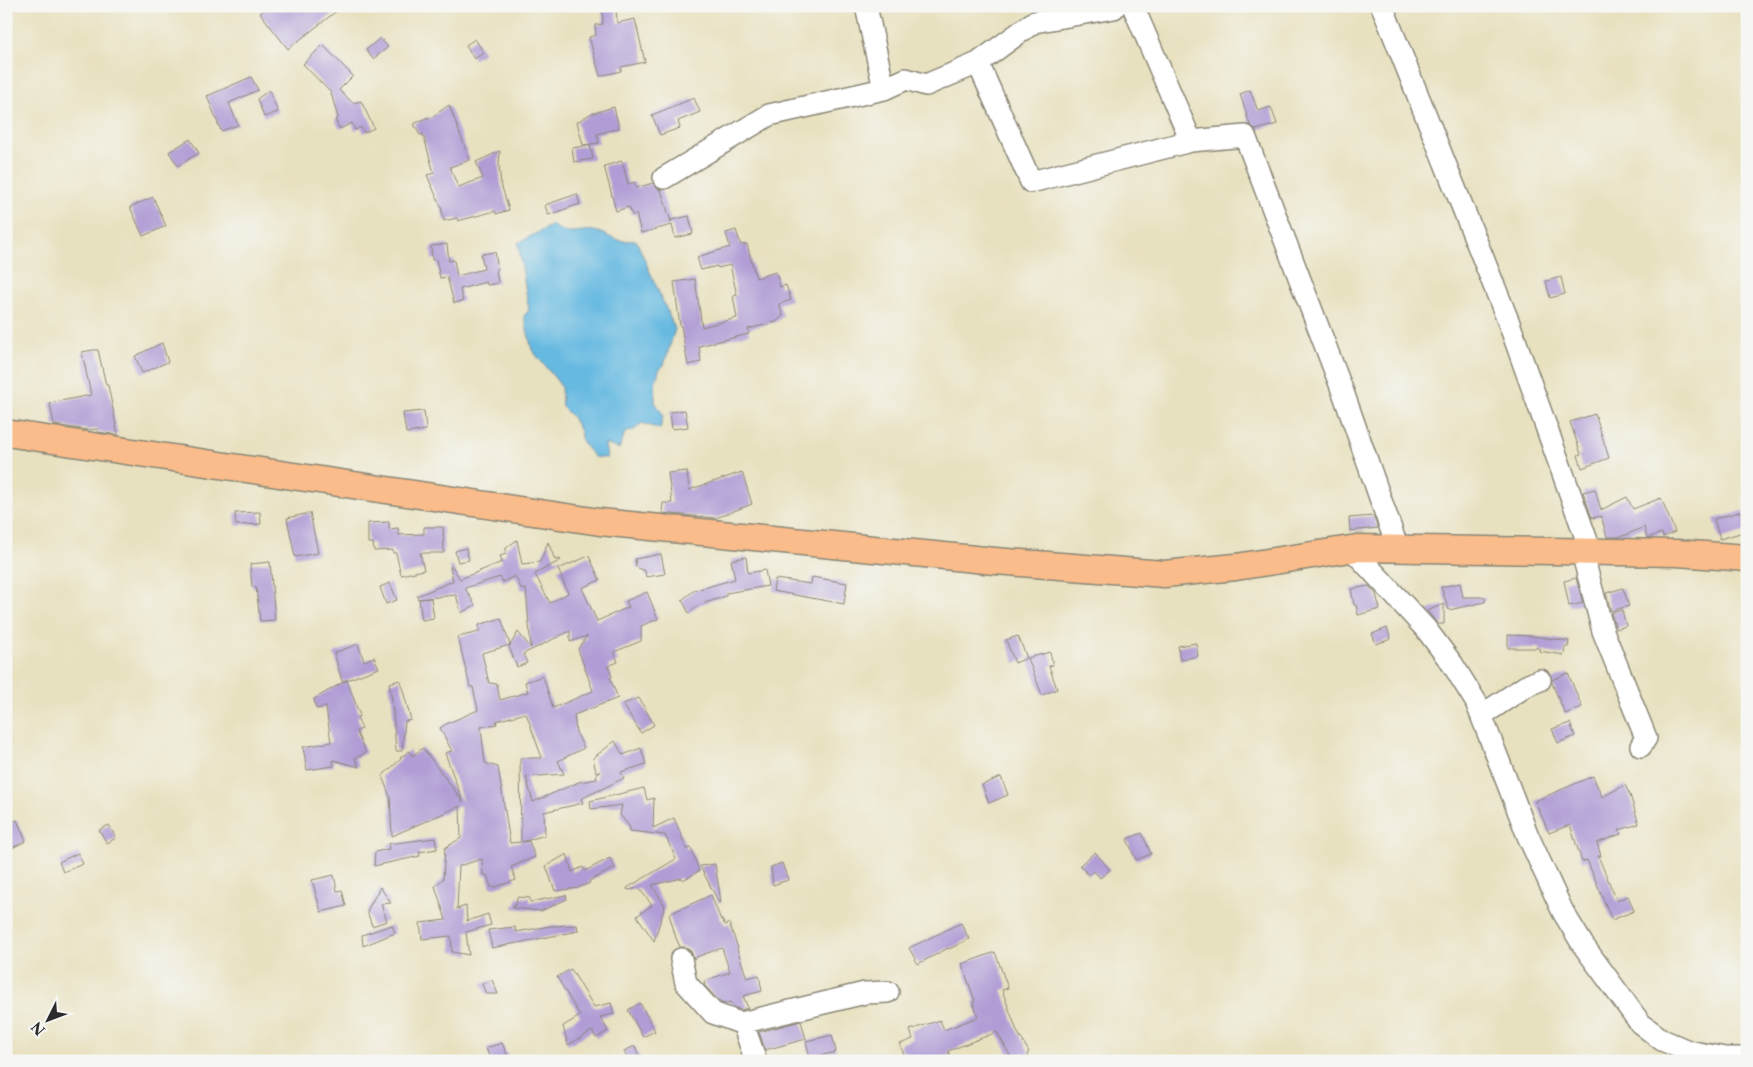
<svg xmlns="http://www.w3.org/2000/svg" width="1753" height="1067" viewBox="0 0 1753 1067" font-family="'Libre Caslon Text',serif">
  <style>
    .water { fill: #66b9e1; stroke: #487286 }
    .building { fill: #b09dd5; fill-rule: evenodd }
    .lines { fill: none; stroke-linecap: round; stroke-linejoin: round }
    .minor-casing { stroke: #8a8676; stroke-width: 24 }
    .major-casing { stroke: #8a8676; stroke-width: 29 }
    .minor { stroke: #fff; stroke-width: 21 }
    .major { stroke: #f9bc8a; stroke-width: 26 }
  </style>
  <rect width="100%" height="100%" fill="#f6f6f2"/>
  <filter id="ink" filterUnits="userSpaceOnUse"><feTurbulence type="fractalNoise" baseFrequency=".02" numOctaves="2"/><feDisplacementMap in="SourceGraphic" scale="10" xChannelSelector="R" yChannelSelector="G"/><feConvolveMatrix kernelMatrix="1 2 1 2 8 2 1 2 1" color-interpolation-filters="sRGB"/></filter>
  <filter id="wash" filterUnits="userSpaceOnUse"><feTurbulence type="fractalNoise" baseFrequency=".0096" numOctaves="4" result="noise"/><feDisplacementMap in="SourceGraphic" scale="20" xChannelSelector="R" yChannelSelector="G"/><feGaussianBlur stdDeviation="1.12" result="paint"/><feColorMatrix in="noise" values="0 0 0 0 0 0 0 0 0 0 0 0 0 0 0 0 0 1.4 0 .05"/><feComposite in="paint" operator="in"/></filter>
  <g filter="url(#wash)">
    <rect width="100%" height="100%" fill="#e8e1c0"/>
    <path class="water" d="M552 225C569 239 581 227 598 232 615 238 616 243 636 240L675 329 664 365 659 370 655 384V402L663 415 660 429 642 423 634 430 625 433 619 449 605 444 607 458 594 457 582 442 580 431 572 417 562 407 561 387 558 382 532 350 524 316 529 310 518 243Z"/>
    <g id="blocks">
      <path class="building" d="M269 6H343L288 49 260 13Z
        M602 6H616L617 23 635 19 645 62 621 67V71L600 76 589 37 596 35 595 25 603 24Z
        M380 38 388 47 373 59 366 50Z
        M475 39 484 53 474 59 466 45Z
        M323 45 353 76 339 90 353 103 361 101 374 128 364 133 361 127 355 130 352 123 340 129 335 120 338 118 331 93 303 64Z
        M251 77 258 90 229 103 238 125 221 131 207 96Z
        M269 90 278 112 264 117 257 99Z
        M1250 90 1258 111 1271 107 1277 124 1256 130 1250 125 1240 94Z
        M694 98 700 112 678 121 680 128 660 135 652 115Z
        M449 105 470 160 450 167 458 187 483 178 476 162 500 151 499 166 501 184 509 210 496 214 495 211 458 221 457 218 444 221 441 207 427 175 434 173 423 134 420 135 414 124 428 117 429 119Z
        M614 107 619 128 597 134 599 143 583 145 577 122 590 114Z
        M190 139 199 153 178 166 169 152Z
        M590 145 593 159 574 162 572 148Z
        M622 161 628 184 634 182 636 188 653 183 658 189 661 190 671 222V220L689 216 693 234 675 238 672 225 641 233 636 214 632 215 629 207 616 211 604 166Z
        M577 194 580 204 548 215 545 205Z
        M153 197 166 226 143 236 130 207Z
        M736 230 741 245 747 244 756 278 776 272 780 287 786 285 791 300 779 304 783 316 776 322 748 329 749 334 699 346 701 362 688 365 681 326H680L674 282 695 279 702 327 737 318 733 296 737 295 730 265 718 268 717 266 701 270 697 257 730 247 726 233Z
        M447 244 449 261 454 260 457 276 484 269 481 254 495 252 498 269H496L498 283 487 285 486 282 460 289 463 301 454 303 447 277 440 278 436 259 432 260 431 246Z
        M1561 277 1565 294 1550 298 1546 281Z
        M162 343 168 362 142 373 135 356Z
        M93 350H98L106 385H108L118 435 98 432 97 429 89 430 54 425 50 403 91 395 82 352Z
        M685 410 688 427 672 429 670 412Z
        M424 411 426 430 406 433 403 413Z
        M1595 414 1609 458 1582 468 1578 455 1581 454 1570 422Z
        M687 471 689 490 742 472 752 504 716 518 662 513 663 503H672L668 473Z
        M1595 489 1601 510 1627 497 1633 509 1661 498 1675 532 1663 537 1662 533 1647 538 1644 527 1626 535 1618 537H1607L1601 516 1592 518 1583 492Z
        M1743 511 1747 524V531L1720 539 1714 519Z
        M260 512 261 524 236 525 235 513Z
        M310 513 318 553 295 557 287 518Z
        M1373 516 1378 528 1350 531 1349 518Z
        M389 522V529L398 528 399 535 424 534V527H443L444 553H420L424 570 401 575 396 553H393V550L374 551 373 543H368V523Z
        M517 540 522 564 540 562 548 542 555 560 560 559 561 560 535 574 550 603 568 593 558 569 589 556 600 580 582 588 597 621 629 607 626 601 647 592 658 619 641 626V641L614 652 618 662 608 666 612 677 610 678 618 698 574 715 576 732 584 748 558 761 564 774 526 777 533 802 579 782 597 779 596 774 601 772H596L593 758 615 741 623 755 641 748 646 764 621 772 624 778 581 799 583 803 544 812 545 835 522 842 529 841 535 857 511 867 516 880 496 887H491L487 875H483L482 859 459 866 457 909 466 906 467 921 488 914 491 925 466 932 469 955 452 952 451 936 422 939 420 923 446 920 435 886 443 879 445 848 461 838 460 806 392 836 390 797 382 776 401 759 400 758 409 751 412 756 423 748 463 802 445 753 452 751 440 728 446 724 478 710 473 687H470L458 637 479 632V625L501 618 510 645 482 653 489 683 497 684 500 700 528 692 525 682 543 676 553 708 593 691 578 649 587 636 570 642V631L523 654 527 663 517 667 509 647 518 632 531 648 526 589 522 590 515 576 503 582 500 577 465 588 475 605 461 613 456 595 418 599 417 596 453 581 450 567 452 566 460 579 502 562 500 556 506 554V548ZM526 713 542 758H520L521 842 510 843 498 767 485 763 481 727 497 724 496 721Z
        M466 548 469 560 458 562 455 551Z
        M661 554 665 574 646 577 645 571 636 567 635 559Z
        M746 557 748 573 765 570 768 586 726 593V596L699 605 689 613 682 600 693 591 735 579 731 560Z
        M270 562 275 620 260 621 256 587H252L250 564Z
        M812 577 847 583 844 604 773 591 775 579 811 584Z
        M1576 578 1583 603 1569 606 1564 581Z
        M390 583 397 600 386 604 380 587Z
        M1460 583 1463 597H1485V602L1449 610 1441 587Z
        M1369 586 1376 594 1380 609 1358 615 1356 605H1354L1351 589Z
        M1623 588 1629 606 1611 611 1606 593Z
        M431 598 434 618 422 620 419 599Z
        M1444 604V624H1438L1427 611Z
        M1622 610 1626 626 1616 629 1611 613Z
        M1387 628 1391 639 1376 644 1372 634Z
        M1508 635 1533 636 1569 641 1568 647H1565L1564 655 1539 651 1540 648H1508Z
        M1018 636 1027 658 1015 663 1006 640Z
        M1196 643 1198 656 1180 660 1178 646Z
        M358 644 364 661 374 657 379 668 347 680 360 716 357 717 362 729 356 731 366 753 355 758 359 767 333 760 334 766 307 770 303 747 331 742 326 707 316 709 314 699 347 680 342 681 334 653Z
        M1050 652 1053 665 1049 666 1057 689 1042 695 1028 658Z
        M1568 673 1582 707 1565 714 1552 683V680Z
        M400 680 411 720 405 721 402 751H396L392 700 389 683Z
        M639 698 654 725 641 733 623 704Z
        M1570 723 1575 736 1558 743 1552 729Z
        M1593 776 1602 797 1625 785 1630 795 1639 824 1619 830 1621 834 1597 843 1601 856H1598L1617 901 1628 896 1634 911 1612 920 1587 860 1582 862 1570 825 1549 833 1535 801Z
        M1001 777 1008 795 989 803 982 785Z
        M644 788 647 800 654 798 653 828 674 818 687 849 691 848 699 871 683 880 682 878 652 885 665 906 654 941 637 916 652 905 639 888 628 890 627 888 676 859 665 835 630 831 629 826 620 815 622 805 591 809 590 801Z
        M17 820 26 841 10 849 6 842V825Z
        M109 825 116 838 107 843 99 830Z
        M1142 833 1151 854 1136 860 1127 839Z
        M435 838 437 849 419 852 420 856 374 866 375 852 389 849 388 844Z
        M1095 852 1110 870 1100 878 1094 871 1088 875 1080 865Z
        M78 853 83 864 63 872 59 862Z
        M567 854 572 872 583 867 585 871 610 858 615 868 589 881 590 883 578 888 555 891 546 866Z
        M782 863 788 880 773 885 771 867Z
        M715 864 721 902 719 903 700 866Z
        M334 875 337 891 342 890 346 906 321 912 312 880Z
        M380 887 391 903 381 904 387 921 372 926 367 911Z
        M566 895 567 899 541 911 513 908V905H516L517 897 530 898V902Z
        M711 895 721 920H722L725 925 729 923 738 948 737 949 747 978 759 975 762 991 743 996 748 1008 741 1010 734 1007 730 1002 724 1004 720 1002 705 986 704 981 730 972 722 948 696 957V958L694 959 691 951 685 947H680L676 938 669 914Z
        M961 923 969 939 949 949 948 948 918 964 909 948Z
        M392 925 395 933 363 946 362 935Z
        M577 925 578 931 492 948 488 930 515 927 516 932 550 926Z
        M995 952 1008 988 1002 990 1017 1031 1029 1052 1027 1054 1030 1061H1013L997 1032 948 1051 950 1055 934 1061H906L900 1044 913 1039 910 1030 940 1020 944 1030 978 1017 973 1002 975 1001 962 964Z
        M571 969 594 1007 611 1003 614 1014 600 1017 608 1031 596 1038 592 1031 568 1045 563 1026 580 1016 557 977Z
        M492 980 498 994H486L482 984Z
        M640 1003 655 1031 643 1037 628 1010Z
        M801 1021 806 1039 765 1050 759 1032Z
        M832 1035 836 1052 810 1058 806 1041Z
        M502 1043 510 1061H491L486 1048Z
        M635 1046 641 1061H628L624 1051Z"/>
    </g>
  </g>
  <g filter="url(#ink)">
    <use href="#blocks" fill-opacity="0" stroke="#8a8676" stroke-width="1"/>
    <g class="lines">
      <defs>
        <path id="minor" d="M1133 6 1191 141 1245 136 1343 392 1398 549
          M1382 6 1509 323 1591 552
          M978 63 1031 182 1191 141
          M884 89 906 79 926 85 978 63 1034 22 1114 8
          M664 178 769 115 884 89 866 6
          M1352 549 1426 629 1453 665 1476 702 1528 836 1563 912 1583 945 1640 1023 1662 1040 1688 1051 1725 1058H1747
          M1582 552 1603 631 1646 738 1641 746
          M1482 715 1526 686 1540 680
          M681 959 686 983 713 1013 743 1024 756 1061
          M741 1023 865 993 888 992"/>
        <path id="major" d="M6 433 600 522 995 561 1164 574 1236 567 1357 548 1677 553 1747 558"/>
      </defs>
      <use href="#minor" class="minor-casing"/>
      <use href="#major" class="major-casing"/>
      <use href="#minor" class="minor"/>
      <use href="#major" class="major"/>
    </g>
  </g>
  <rect width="1753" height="1067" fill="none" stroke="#f6f6f2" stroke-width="25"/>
  <g transform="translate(48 1020) rotate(228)" stroke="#f6f6f2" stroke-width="4" paint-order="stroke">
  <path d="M0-4L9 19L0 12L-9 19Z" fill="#2b2b2b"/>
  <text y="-8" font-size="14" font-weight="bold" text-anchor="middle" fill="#2b2b2b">N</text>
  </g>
</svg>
